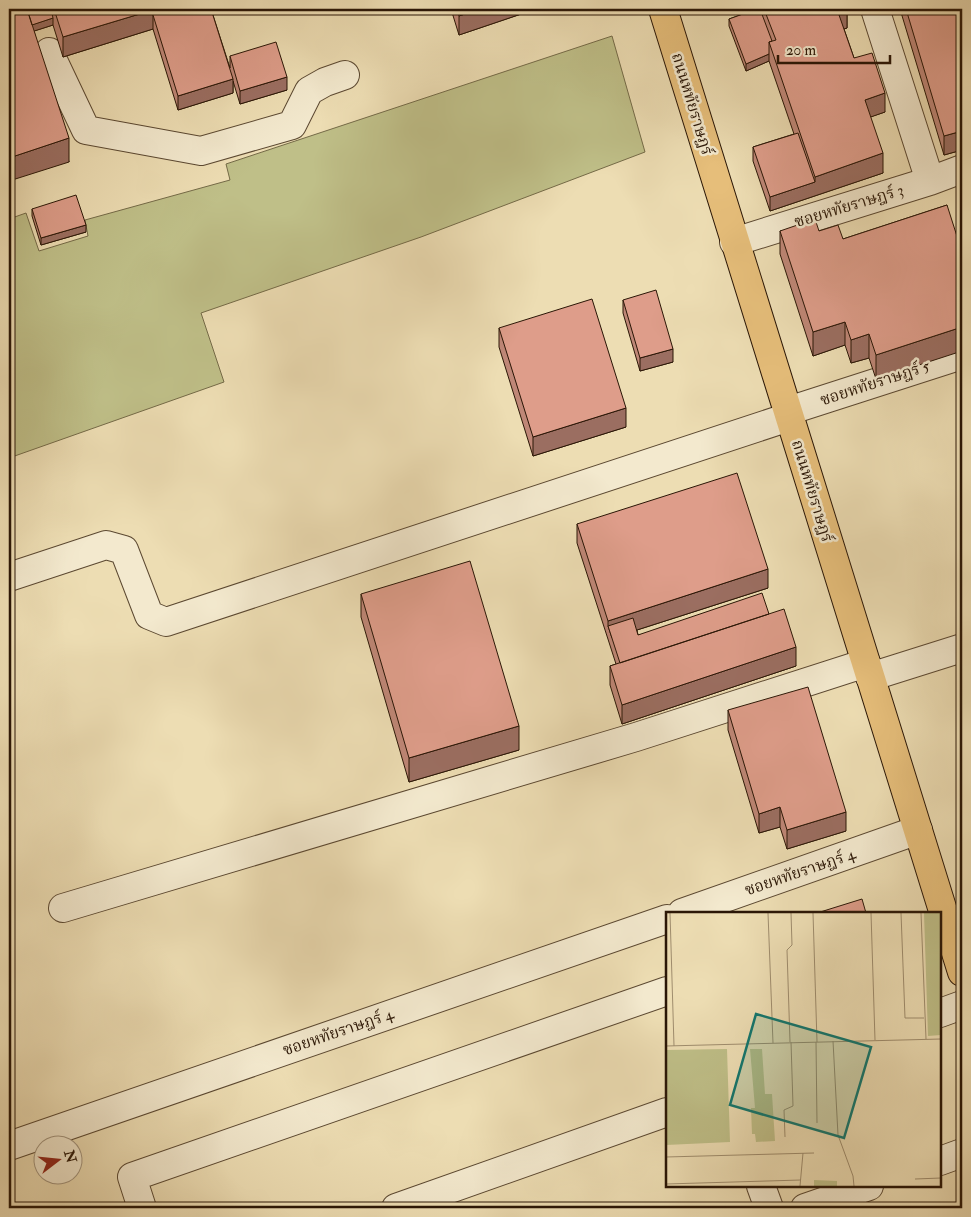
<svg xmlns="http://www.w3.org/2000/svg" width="971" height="1217" viewBox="0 0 971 1217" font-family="'IM FELL Double Pica','Noto Serif Thai',serif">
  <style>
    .green { fill: #bfbf88; stroke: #746a47 }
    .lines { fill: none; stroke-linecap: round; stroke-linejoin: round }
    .minor-casing { stroke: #5b4831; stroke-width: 30 }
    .major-casing { stroke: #2a1606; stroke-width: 30 }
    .minor { stroke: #f3e9ce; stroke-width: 28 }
    .major { stroke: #e6be7a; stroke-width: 28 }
    .wall { fill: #bf8777; stroke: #2a1606 }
    .shaded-wall { fill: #9b6e61; stroke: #2a1606 }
    .building { fill: #de9d8a; stroke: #2a1606 }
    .labels { text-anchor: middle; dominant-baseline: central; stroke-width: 5; stroke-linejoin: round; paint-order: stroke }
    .street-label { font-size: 16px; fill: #2a1606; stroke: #f3e9ce }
    .inset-road { fill: none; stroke: #9f8d6e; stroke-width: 1 }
    .view { fill: #0f766e; fill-opacity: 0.15; stroke: #0f766e; stroke-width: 2.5 }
    .inset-edge { fill: none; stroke: #2a1606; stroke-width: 2.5 }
  </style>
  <rect width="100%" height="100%" fill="#edddb3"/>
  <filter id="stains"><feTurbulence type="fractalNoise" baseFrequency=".004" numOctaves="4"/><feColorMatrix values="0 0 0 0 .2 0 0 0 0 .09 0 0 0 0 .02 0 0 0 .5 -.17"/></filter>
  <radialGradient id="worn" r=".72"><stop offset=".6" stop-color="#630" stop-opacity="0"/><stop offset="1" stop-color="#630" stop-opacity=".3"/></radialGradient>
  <path class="green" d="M612 36 645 152 421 237 201 313 224 382 9 458V219L26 213 39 251 88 236 85 220 230 180 226 164Z"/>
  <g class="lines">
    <defs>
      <path id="minor" d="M875 9 930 181
        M49 52 86 130 201 151 292 125 309 91 325 82 345 75
        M734 242 930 181 962 169
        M788 411 962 355
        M9 577 106 545 124 550 149 615 166 622 789 417
        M870 677 962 648
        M63 908 636 737 866 663
        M682 913 918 830
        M940 1013 962 1005
        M9 1146 667 919
        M940 1161 962 1153
        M761 1186 769 1208
        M142 1208 132 1177 667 991
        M396 1208 667 1112
        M805 1208 869 1186"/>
      <path id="major" d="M663 9 962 972"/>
    </defs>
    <use href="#minor" class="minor-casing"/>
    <use href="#major" class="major-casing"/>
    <use href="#minor" class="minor"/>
    <use href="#major" class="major"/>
  </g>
  <path class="wall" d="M9 9H211L230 68V56L287 90 240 104 233 81V93L178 110 153 29 63 57 53 25 34 31 69 162Z
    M451 9H536L459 35Z
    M757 9H847V28L844 29 854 58 885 112 870 117 883 173 770 211 753 161V147L794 134 769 61 746 71 729 26V19Z
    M900 9H962V150L944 155Z
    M962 178V210L960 203V179Z
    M947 205 876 379 869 358 851 363 845 345 813 356 780 254V231H819L843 239Z
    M32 209 86 232 41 245 32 216Z
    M623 300 673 362 640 371 623 313Z
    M499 328 626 427 533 456 499 347Z
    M577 524 768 588 637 630 638 635 769 614 796 666 622 724 610 685V666L616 664 577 543Z
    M361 594 519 750 409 782 361 617Z
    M728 710 846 831 787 849 780 827 759 833 728 730Z"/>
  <path class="shaded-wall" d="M480 9H536L459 35V16Z
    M847 9V28L838 31V12Z
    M153 10V29L63 57V37Z
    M53 18V25L28 33V26Z
    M769 54V61L746 71V64Z
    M287 77V90L240 104V91Z
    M233 79V93L178 110V96Z
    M885 93V112L865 119V100Z
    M962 131V150L944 155V136Z
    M69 138V162L9 181V158Z
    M883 153V173L770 211V197L815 182V177Z
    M86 225V232L41 245V238Z
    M845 322V345L813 356V332Z
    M962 327V351L876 379V355Z
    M869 334V358L851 363V340Z
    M673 349V362L640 371V358Z
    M626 408V427L533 456V437Z
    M768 569V588L612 638 608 626V621Z
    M796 647V666L622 724V705Z
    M519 726V750L409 782V758Z
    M780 807V827L759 833V814Z
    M846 812V831L787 849V830Z"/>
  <path class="building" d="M9 9H27L69 138 9 158Z
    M27 9H51L53 18 32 25Z
    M54 9H153V10L63 37Z
    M153 9H211L233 79 178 96 153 15Z
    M457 9H480L459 16Z
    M757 9H760L772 41 769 42V54L746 64 729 19Z
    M764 9H847L838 12 854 58 872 53 885 93 865 100 883 153 815 177 769 42 776 40Z
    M906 9H962V131L944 136Z
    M276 42 287 77 240 91 230 56Z
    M798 133 815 182 770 197 753 147Z
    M962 178V186L960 179Z
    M76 195 86 225 41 238 32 209Z
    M947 205 962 252V327L876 355 869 334 851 340 845 322 813 332 780 231 815 219 819 231 838 225 843 239Z
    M656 290 673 349 640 358 623 300Z
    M592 299 626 408 533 437 499 328Z
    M737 473 768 569 608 621 577 524Z
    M470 561 519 726 409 758 361 594Z
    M762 593 769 614 620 663 608 626 633 618 638 635Z
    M784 609 796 647 622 705 610 666Z
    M808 687 846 812 787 830 780 807 759 814 728 710Z
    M862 899 866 913H817Z"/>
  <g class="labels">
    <g class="street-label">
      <text transform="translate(692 104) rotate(73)">ถนนหทัยราษฎร์</text>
      <text transform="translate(849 206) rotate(-17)">ซอยหทัยราษฎร์ 3</text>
      <text transform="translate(875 383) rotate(-18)">ซอยหทัยราษฎร์ 5</text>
      <text transform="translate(812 491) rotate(73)">ถนนหทัยราษฎร์</text>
      <text transform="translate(800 872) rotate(-19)">ซอยหทัยราษฎร์ 4</text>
      <text transform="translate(338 1032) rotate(-19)">ซอยหทัยราษฎร์ 4</text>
    </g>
  </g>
  <g transform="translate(666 912)">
    <rect width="275" height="275" fill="#edddb3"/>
    <path d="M258 1H275V123L262 124ZM61 137 64 230 0 233V138ZM84 137H96L99 182H106L109 229 90 230 89 222H86L85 196H89ZM148 268 171 269V274H148Z" fill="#bfbf88"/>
    <path class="inset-road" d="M4 1 8 134M102 1 107 131M147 1 151 130M205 1 209 128M235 1 239 106H258M255 1 260 127M167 129 172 223 187 264 188 274M124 130 121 38 126 33 125 1M150 130 151 211M0 134 275 127M119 225 118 198 127 194 125 130M0 245 148 241M249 267 275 266M0 272 135 268M134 274 137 241"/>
    <path class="view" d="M90 102 205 135 178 226 64 193Z"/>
    <rect width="275" height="275" class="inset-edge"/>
  </g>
  <rect width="971" height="1217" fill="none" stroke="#edddb3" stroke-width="30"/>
  <rect x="10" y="10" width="951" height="1197" fill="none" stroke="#2a1606" stroke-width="2.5"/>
  <rect x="15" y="15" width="941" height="1187" fill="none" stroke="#2a1606"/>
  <g transform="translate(58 1160) rotate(74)"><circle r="24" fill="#f3e9ce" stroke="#a3957e"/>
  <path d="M0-4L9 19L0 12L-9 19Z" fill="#8f2418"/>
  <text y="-8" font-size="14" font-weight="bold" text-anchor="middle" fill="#2a1606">N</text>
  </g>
  <path d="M778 55v8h112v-8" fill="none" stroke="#2a1606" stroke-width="2.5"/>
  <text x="786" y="55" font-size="15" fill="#2a1606" stroke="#f3e9ce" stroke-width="4" paint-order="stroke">20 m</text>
  <rect width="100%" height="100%" filter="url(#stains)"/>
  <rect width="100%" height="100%" fill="url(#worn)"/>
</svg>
